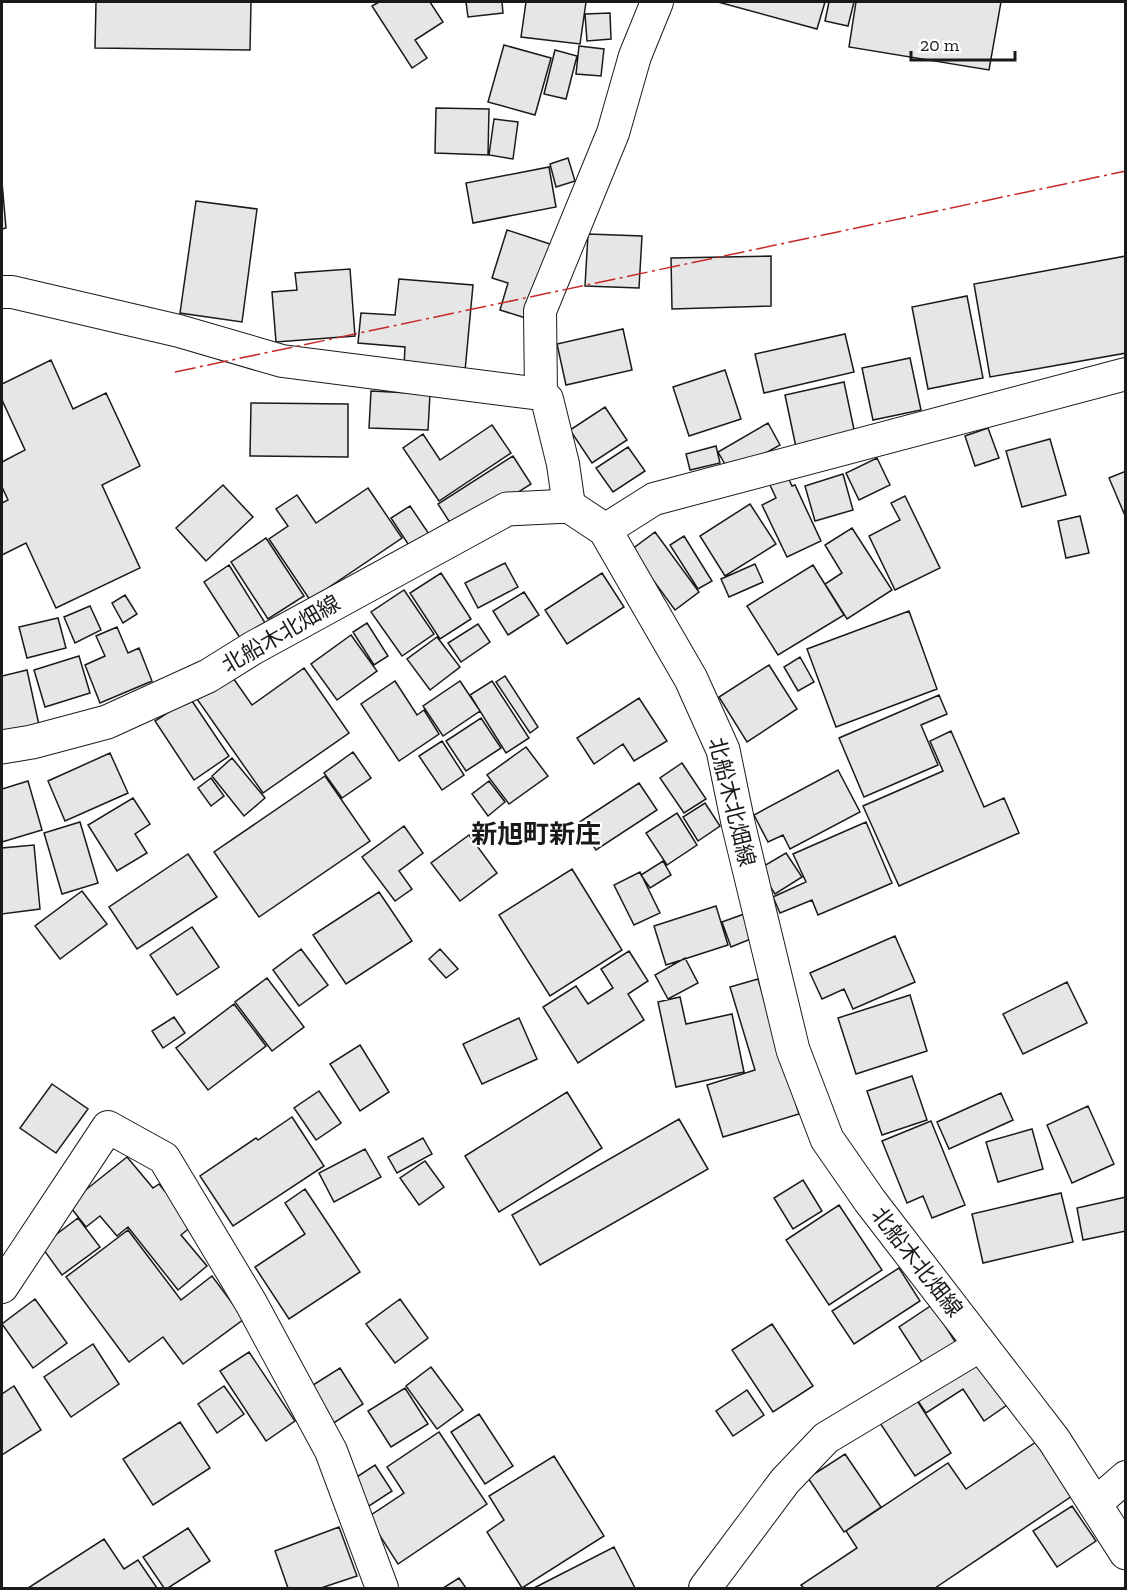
<svg xmlns="http://www.w3.org/2000/svg" width="1127" height="1590" viewBox="0 0 1127 1590" font-family="'Zilla Slab','Noto Sans JP',serif">
  <style>
    .building { fill: #e6e6e6; stroke: #1a1a1a; stroke-width: 1.5 }
    .lines { fill: none; stroke-linecap: round; stroke-linejoin: round }
    .street-casing { stroke: #1a1a1a; stroke-width: 34 }
    .secondary-casing { stroke: #1a1a1a; stroke-width: 35 }
    .street { stroke: #fff; stroke-width: 32 }
    .secondary { stroke: #fff; stroke-width: 33 }
    .power { stroke: #c62828; stroke-width: 1.5; stroke-dasharray: 21 4.5 3 4.5; stroke-linecap: butt }
    .labels { text-anchor: middle; dominant-baseline: central; stroke-width: 4.5; stroke-linejoin: round; paint-order: stroke }
    .street-label { font-size: 22px; fill: #1a1a1a; stroke: #fff }
    .quarter-label { font-size: 26px; font-weight: bold; fill: #1a1a1a; stroke: #fff }
  </style>
  <rect width="100%" height="100%" fill="#fff"/>
  <path class="building" d="M96 2H251L250 50 95 48Z
    M379 2H430L443 22 415 40 427 58 412 68 372 6Z
    M466 2H502L503 13 468 17Z
    M526 2H586L580 44 521 37Z
    M718 2H825L817 29Z
    M829 2H854L848 26 825 21Z
    M856 2H1001L989 70 849 47Z
    M610 13 611 39 587 41 585 14Z
    M504 45 551 58 535 115 488 102Z
    M579 46 604 49 601 76 576 74Z
    M555 50 577 56 566 99 544 94Z
    M436 108 489 109 488 155 435 153Z
    M494 119 518 122 513 159 489 155Z
    M568 158 575 181 556 187 550 164Z
    M549 167 556 207 473 223 466 183Z
    M2 182 6 228 2 229Z
    M196 201 257 209 242 322 180 313Z
    M507 230 553 245 529 319 500 310 508 283 492 278Z
    M588 234 642 236 639 288 585 286Z
    M771 256V306L672 309 671 258Z
    M1126 256V353L990 377 974 284Z
    M350 269 355 336 276 342 272 292 297 290 295 273Z
    M399 279 473 285 465 371 404 366 405 347 358 343 361 313 395 315Z
    M967 296 983 378 928 389 912 307Z
    M623 329 632 370 566 385 557 344Z
    M845 334 854 372 764 393 755 354Z
    M910 358 921 410 873 420 862 368Z
    M51 360 73 409 106 393 140 466 102 485 140 568 56 608 26 543 2 555V503L8 500 2 487V462L25 450 2 400V384Z
    M725 370 741 419 689 436 673 387Z
    M844 382 856 439 797 452 785 395Z
    M371 391 430 394 428 430 369 428Z
    M251 403 348 404V457L250 456Z
    M605 407 627 440 592 463 570 430Z
    M768 423 780 445 730 473 718 452Z
    M492 425 511 453 439 501 403 448 423 434 440 460Z
    M988 428 999 458 975 466 965 436Z
    M1050 439 1066 495 1022 507 1006 451Z
    M716 446 720 463 690 470 686 454Z
    M628 447 645 471 613 492 596 468Z
    M513 456 531 484 456 532 438 504Z
    M877 458 890 485 859 500 846 473Z
    M1126 471V518L1109 478Z
    M843 474 853 510 815 521 805 486Z
    M787 475 792 486 795 485 821 541 787 557 762 505 776 498 769 483Z
    M223 485 253 517 206 561 176 528Z
    M368 488 402 538 310 600 269 539 288 526 276 509 297 495 316 523Z
    M905 496 940 568 895 590 869 536 900 520 891 503Z
    M750 504 776 544 725 576 700 536Z
    M410 506 429 534 410 547 391 518Z
    M1080 516 1089 553 1066 558 1058 521Z
    M852 528 892 590 847 619 825 584 842 573 825 545Z
    M655 532 699 592 675 610 631 550Z
    M684 536 712 581 698 589 670 545Z
    M266 538 304 596 268 619 231 562Z
    M505 563 518 587 478 608 465 583Z
    M755 564 763 582 729 597 721 579Z
    M229 565 267 626 242 641 204 582Z
    M813 565 844 615 778 655 747 606Z
    M441 573 471 619 440 639 410 593Z
    M602 573 624 607 567 644 545 610Z
    M404 590 434 634 402 656 371 612Z
    M524 592 539 615 508 635 493 611Z
    M125 595 137 614 123 623 112 603Z
    M90 606 101 630 75 643 64 617Z
    M909 611 937 689 836 727 807 649Z
    M58 618 66 648 27 658 19 627Z
    M367 623 388 656 374 665 353 632Z
    M478 624 490 642 461 662 448 643Z
    M117 627 128 653 139 648 152 681 100 703 85 665 105 656 96 636Z
    M351 635 377 671 337 700 311 664Z
    M437 637 460 667 430 690 407 659Z
    M79 656 90 693 45 707 34 670Z
    M800 657 814 682 798 691 784 667Z
    M769 665 797 709 747 742 719 697Z
    M304 668 349 733 263 793 197 699 231 675 252 705Z
    M27 670 39 725 2 733V676Z
    M505 676 538 727 530 733 496 682Z
    M395 681 417 715 424 710 439 734 399 761 361 704Z
    M460 681 480 711 443 736 423 706Z
    M492 681 529 738 506 753 470 695Z
    M939 695 947 714 921 725 938 765 864 797 839 738Z
    M190 698 229 756 194 780 155 721Z
    M639 698 667 741 634 761 623 744 594 764 577 738Z
    M481 718 501 748 466 771 446 741Z
    M951 731 984 807 1004 798 1019 833 899 886 863 806 943 771 930 741Z
    M442 741 464 775 442 790 419 756Z
    M526 747 548 776 509 804 487 775Z
    M353 752 371 778 342 798 324 773Z
    M110 753 128 793 65 821 48 781Z
    M232 758 265 798 244 816 212 776Z
    M682 763 706 799 684 813 660 778Z
    M838 770 860 812 790 849 783 835 768 842 754 815Z
    M325 776 370 841 259 917 214 852Z
    M211 778 224 796 211 806 198 788Z
    M28 781 42 830 2 842V789Z
    M489 781 505 802 488 816 472 794Z
    M639 783 657 810 596 850 578 823Z
    M133 798 150 824 135 834 147 853 117 871 88 825Z
    M705 803 720 826 698 841 683 817Z
    M677 813 697 845 667 865 646 833Z
    M80 822 98 883 62 894 44 833Z
    M866 822 892 883 818 915 812 900 780 913 773 897 806 882 793 854Z
    M404 826 423 853 399 871 412 889 395 901 362 857Z
    M469 835 497 873 460 901 431 863Z
    M34 845 40 909 2 914V848Z
    M786 853 802 877 775 894 759 869Z
    M188 854 217 897 137 949 109 907Z
    M663 861 671 875 650 888 641 875Z
    M572 869 622 950 550 996 499 915Z
    M640 872 660 913 634 925 614 885Z
    M82 891 107 924 60 959 35 926Z
    M379 892 412 941 346 984 313 935Z
    M716 906 728 945 666 965 654 926Z
    M744 914 753 938 731 947 722 922Z
    M192 927 219 967 177 995 150 955Z
    M895 936 915 982 853 1009 844 989 822 999 810 973Z
    M301 949 328 985 299 1006 273 970Z
    M440 949 458 969 446 978 429 959Z
    M629 951 648 981 628 994 644 1020 578 1063 543 1007 576 986 588 1004 613 988 601 969Z
    M685 958 698 983 668 999 655 975Z
    M267 978 304 1027 272 1051 235 1002Z
    M758 979 799 1114 723 1137 707 1085 755 1070 730 987Z
    M1067 982 1087 1023 1023 1054 1003 1014Z
    M910 995 927 1051 856 1074 838 1018Z
    M680 997 686 1024 732 1014 744 1072 676 1087 658 1002Z
    M234 1004 266 1046 208 1090 176 1048Z
    M174 1017 185 1033 163 1048 152 1031Z
    M519 1018 537 1059 482 1084 463 1044Z
    M360 1045 389 1092 360 1111 330 1064Z
    M912 1076 927 1120 882 1135 867 1091Z
    M52 1084 88 1109 56 1153 20 1128Z
    M319 1091 341 1123 316 1140 294 1108Z
    M567 1092 602 1148 499 1212 465 1156Z
    M1001 1093 1013 1120 949 1149 937 1122Z
    M1088 1106 1114 1164 1072 1183 1047 1125Z
    M292 1117 324 1166 233 1226 200 1176 256 1138 258 1140Z
    M679 1119 708 1169 540 1265 512 1215Z
    M931 1121 965 1205 932 1218 923 1196 907 1203 882 1141Z
    M1032 1129 1043 1169 998 1182 986 1142Z
    M423 1138 432 1154 397 1173 388 1157Z
    M365 1149 381 1177 334 1202 319 1173Z
    M127 1157 153 1188 159 1184 193 1225 181 1235 207 1266 178 1290 128 1227 117 1236 100 1216 86 1227 68 1204Z
    M425 1161 444 1187 419 1205 400 1178Z
    M803 1180 822 1211 793 1229 774 1198Z
    M305 1189 360 1272 289 1319 255 1267 305 1234 285 1203Z
    M1061 1193 1073 1242 983 1263 972 1214Z
    M1126 1197V1231L1083 1240 1077 1208Z
    M839 1205 882 1270 829 1305 786 1240Z
    M78 1218 100 1247 62 1275 41 1246Z
    M128 1230 181 1300 212 1276 244 1319 183 1364 163 1337 129 1362 66 1277Z
    M899 1268 920 1301 854 1344 832 1311Z
    M35 1299 67 1343 33 1368 2 1324Z
    M400 1299 428 1338 395 1363 366 1324Z
    M932 1305 956 1343 923 1364 899 1327Z
    M772 1324 813 1386 773 1412 732 1350Z
    M93 1344 119 1384 71 1417 44 1377Z
    M249 1352 295 1421 266 1441 220 1371Z
    M976 1358 1007 1405 984 1421 963 1389 926 1413 916 1398Z
    M431 1367 463 1410 437 1429 406 1386Z
    M340 1368 363 1404 326 1428 302 1392Z
    M14 1386 41 1430 2 1455V1394Z
    M224 1386 244 1414 217 1433 198 1404Z
    M405 1388 428 1424 391 1447 368 1411Z
    M747 1390 764 1415 733 1436 716 1411Z
    M916 1399 951 1453 915 1476 880 1423Z
    M479 1414 513 1466 485 1484 451 1432Z
    M180 1422 210 1468 153 1505 123 1459Z
    M439 1432 487 1504 398 1564 368 1517 404 1493 387 1467Z
    M1036 1442 1072 1496 935 1588H804L801 1585 857 1548 846 1531 948 1463 966 1489Z
    M845 1454 881 1507 844 1532 808 1478Z
    M554 1456 604 1536 522 1588 487 1532 504 1520 489 1496Z
    M375 1465 392 1491 366 1508 349 1482Z
    M1072 1506 1096 1541 1057 1567 1033 1531Z
    M339 1527 357 1576 321 1588H288L275 1551Z
    M188 1528 210 1561 168 1588H164L143 1557Z
    M104 1539 124 1569 138 1560 157 1588H28Z
    M614 1547 635 1588H534Z
    M459 1578 466 1588H443Z"/>
  <g class="lines">
    <defs>
      <path id="street" d="M2 292H12L179 331 282 361 541 394 547 399 563 464 569 506
        M541 394 540 311 613 133 635 56 657 2
        M605 530 654 499 1126 374
        M2 1287 108 1127 164 1158 251 1303 331 1451 382 1588
        M1096 1503 1126 1477
        M705 1588 785 1481 826 1438 981 1345"/>
      <path id="secondary" d="M2 747 32 742 107 722 208 676 253 648 507 509 569 506 605 530 691 679 723 750 738 823 793 1050 827 1139 870 1201 1054 1440 1126 1553"/>
    </defs>
    <use href="#street" class="street-casing"/>
    <use href="#secondary" class="secondary-casing"/>
    <use href="#street" class="street"/>
    <use href="#secondary" class="secondary"/>
    <path class="power" d="M175 372 1126 171"/>
  </g>
  <g class="labels">
    <g class="street-label">
      <text transform="translate(281 634) rotate(-30)">北船木北畑線</text>
      <text transform="translate(732 802) rotate(76)">北船木北畑線</text>
      <text transform="translate(917 1262) rotate(52)">北船木北畑線</text>
    </g>
    <g class="quarter-label">
      <text x="536" y="834">新旭町新庄</text>
    </g>
  </g>
  <rect width="1127" height="1590" fill="none" stroke="#1a1a1a" stroke-width="6"/>
  <path d="M911 51v9h104v-9" fill="none" stroke="#1a1a1a" stroke-width="3"/>
  <text x="920" y="51" font-size="18" fill="#1a1a1a" stroke="#ffffff" stroke-width="4.5" paint-order="stroke">20 m</text>
</svg>
